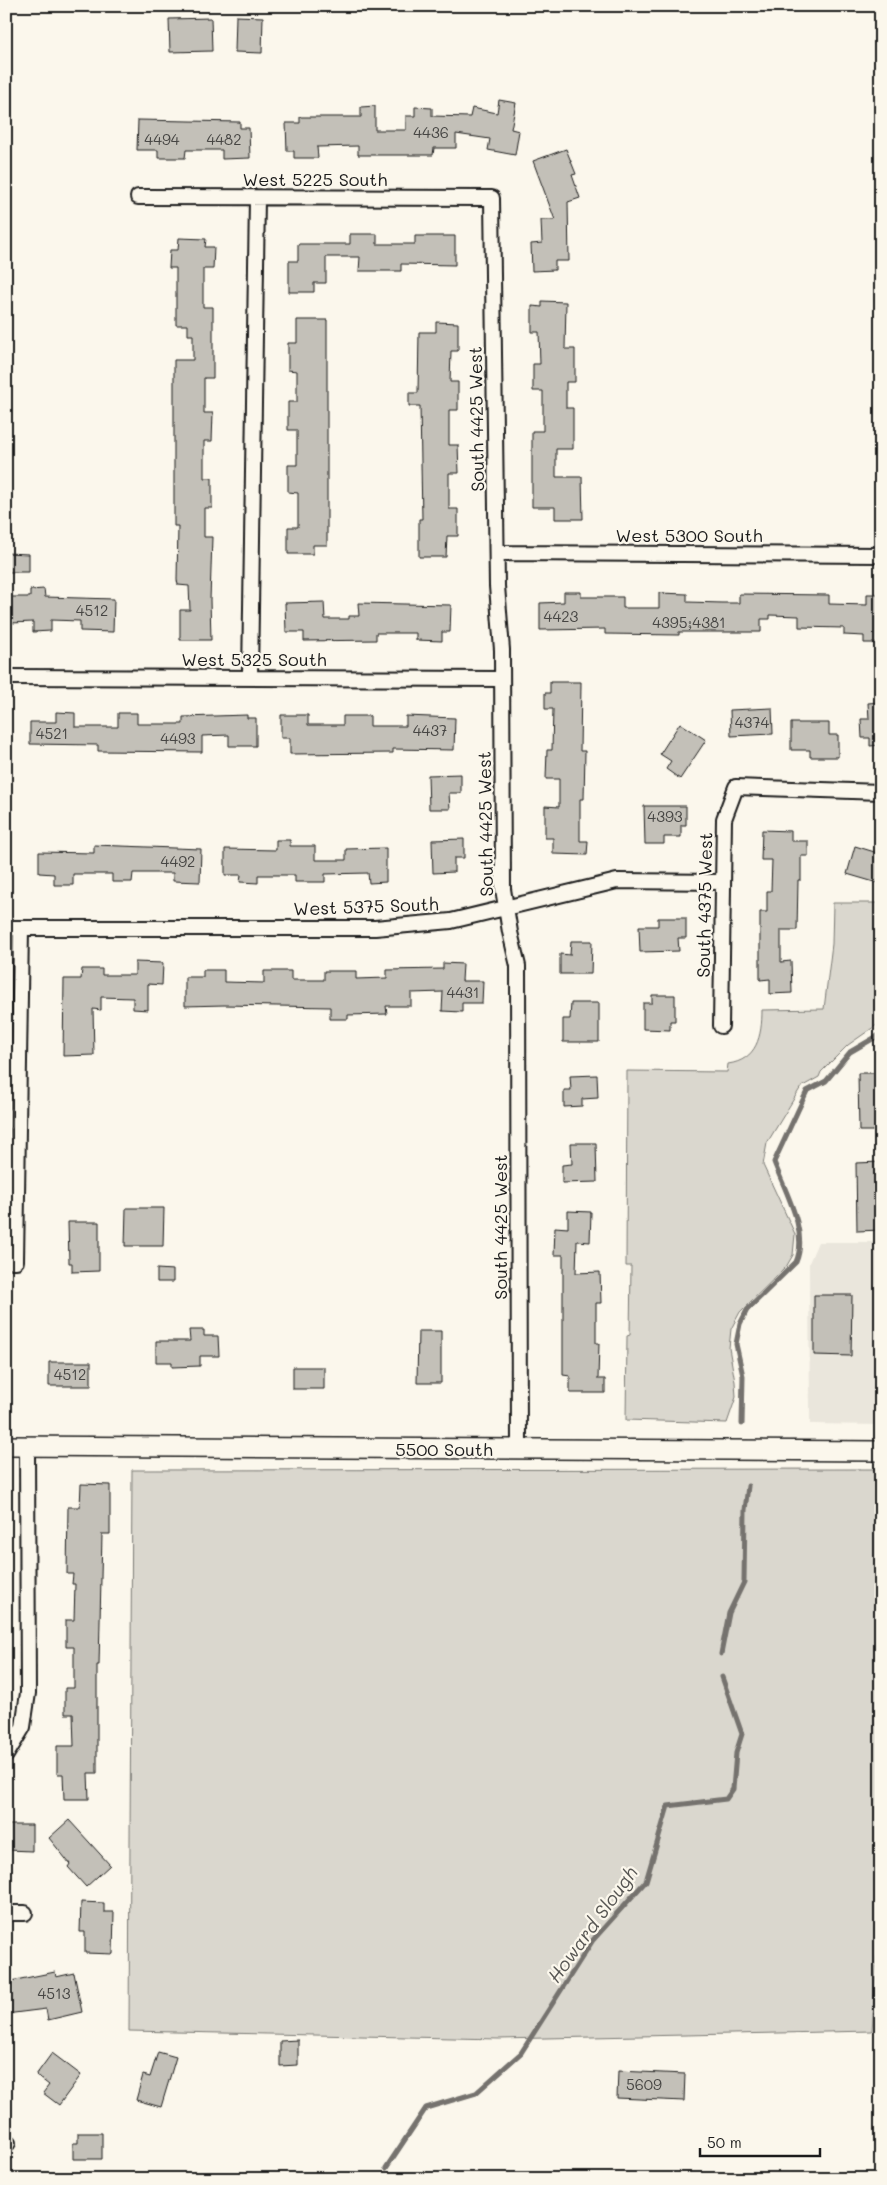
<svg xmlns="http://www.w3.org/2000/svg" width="887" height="2185" viewBox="0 0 887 2185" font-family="Mali,sans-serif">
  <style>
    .built { fill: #eae6dc }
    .green { fill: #dad7ce; stroke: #7b7a75 }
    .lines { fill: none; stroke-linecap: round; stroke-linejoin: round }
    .stream { stroke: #74726e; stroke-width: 5 }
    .building { fill: #c3c0b8; stroke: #1c1c1c }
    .street-casing { stroke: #1c1c1c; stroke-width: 18 }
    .secondary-casing { stroke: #1c1c1c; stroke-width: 22 }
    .street { stroke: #fbf7ec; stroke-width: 14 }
    .secondary { stroke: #fbf7ec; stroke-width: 19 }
    .labels { text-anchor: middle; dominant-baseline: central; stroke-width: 4.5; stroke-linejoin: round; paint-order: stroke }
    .number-label { font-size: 15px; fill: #464543 }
    .street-label { font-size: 18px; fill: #1c1c1c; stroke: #fbf7ec }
    .water-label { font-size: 19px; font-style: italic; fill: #575653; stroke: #fbf7ec }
  </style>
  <rect width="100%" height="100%" fill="#fbf7ec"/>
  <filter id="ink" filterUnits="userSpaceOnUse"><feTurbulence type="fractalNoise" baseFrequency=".02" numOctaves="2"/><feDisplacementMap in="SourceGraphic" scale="10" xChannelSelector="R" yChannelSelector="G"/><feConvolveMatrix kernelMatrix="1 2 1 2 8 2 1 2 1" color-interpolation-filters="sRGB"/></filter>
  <g filter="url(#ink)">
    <path class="built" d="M818 1242H881V1425L810 1424 809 1263Z"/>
    <path class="green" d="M833 903H881V1022L848 1045 821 1072 819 1077 801 1087 767 1143 763 1165 795 1234 793 1255 786 1267 740 1312 731 1329 729 1348 735 1382 736 1397 727 1423 626 1420 627 1336 630 1335 631 1266H626L627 1071 727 1072 728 1064C757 1060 762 1036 762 1010L824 1009 832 944Z
      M881 1469V1895L872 2031 499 2039 129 2031 132 1470Z"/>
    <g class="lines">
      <path class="stream" d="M742 1424 743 1376 736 1344 740 1324 747 1310 796 1262C809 1232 785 1191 774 1162L807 1091 826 1081 850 1052 881 1034
        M721 1654 729 1613 744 1582 745 1510 748 1486
        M386 2168 426 2108 476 2093 521 2053 593 1940 646 1881 668 1806 726 1799 733 1789 736 1753 742 1734 722 1677"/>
    </g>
    <path class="building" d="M236 16 263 17 262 53 235 52Z
      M211 18 212 51 170 52 169 19Z
      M499 100 516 103 511 129 519 131 515 155 488 150 490 139 456 134V148H434L433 155H358V146L317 147 318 158H294V151H287L286 123H300V117H361V107L375 106V130H406V116H415V107L432 108V116L470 117 472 108 497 113Z
      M138 120 240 122V128H249L250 158 222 159V150H186L185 158H158V150H137Z
      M566 149 576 174 572 175 580 198 568 202 569 261H555V270L532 271 531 244 542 243 541 220H555L533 161Z
      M350 234H377V244H415V236H455V265L401 264V271H359L360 257H326V283H314V292H289V261H298V244H350Z
      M179 238 206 239 205 247H214L213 269H203V307H213V378H204V413H213L212 441H204V478H212V508H204V537H212L210 600 211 640H180V610H190L189 586 178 585 177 580 178 526H174V360H193V335H188V325H176V268H169L170 250H178Z
      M542 301 566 302 565 349H575V382H566V408H573V449H556V477H582L583 519H555V507H532V431H543V391H533V364H540L539 332H532V306L542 307Z
      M297 320H327V545H313V554H288V527H298V493L288 492V465H297V430H288V402H297V371L288 370V343H297Z
      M436 322 458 323V351H451L450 382H458V410H449V445H458L459 473H449V509H458V536H447L446 557H419V519H422L420 406H409V393H418L419 332H436Z
      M6 553 29 554V572H6Z
      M44 589 45 597 114 599 113 632 80 631V621L51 620V631L33 632V622L11 623V597H30V590Z
      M564 592H581V597H623V608H659V593L687 594V602L722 603H739V594L829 595V604L867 605V594H881V643H864V636L844 635V628L799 627V616L770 615V619H761V632H679V635L605 634V629L540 630V603L564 602Z
      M324 602 325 619H349V616H359L358 603 451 605 450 632H442V641L416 640V633H376V640L304 641V632H286L285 603Z
      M550 682H581L580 751H585L584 799H580V841H588L587 855 553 854V838H545V806L559 807V779H546L547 750H552L553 709H545V693H550Z
      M881 702V745L870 746V738H862L861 719H869L868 703Z
      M772 708 773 734 731 736 730 710Z
      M56 712 75 713V727H118V713H137V724H183V717L247 715V718H256V746H229V735L202 736V752L98 751V745L30 744V722H56Z
      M281 715H308V725H343V716H370V726H406V716L455 718 454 750 393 749V753L290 754V738H281Z
      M680 723 706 740 680 779 666 769 671 761 660 754Z
      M791 723H829V735H838V757H810V750H791Z
      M461 774V793H449L450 809H429L428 775Z
      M644 806H686V825H681V837H664V844H645Z
      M762 830 791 831V841H808V856H801V880H798L797 930H781V962L791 961 792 993 770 994V979L760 980V912H767V891H771L772 860H761Z
      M464 839V858H454V872L433 873 432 840Z
      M276 840H290V846H315V860H346V849L386 848V882L369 883 368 873 325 874V882H295V875H258V883L240 882 241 875H225V849L276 850Z
      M94 845 201 849 200 882 173 881V873H133L132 882H112V874H73V885H54V874L39 873V852L94 853Z
      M855 846 881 854V884L847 874Z
      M658 918H686V938H678L679 951 640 952 639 926H658Z
      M571 941H592L591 974H560V954L570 955Z
      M135 962 163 963 162 985 148 984V1010L133 1009V998L101 997V1010L93 1009 94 1055 63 1056 64 979H81L82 969H102V975H135Z
      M443 963 463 964 462 981H483L482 1003H462V1012L442 1011 443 992 411 993V1006H386L387 1014 348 1015V1019H330V1007L224 1005 185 1006V977H203V970H224V982L264 983V971H291V980H324V971H356V979L387 978V970L443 969Z
      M652 995H675V1021H670V1030L643 1029V1003H652Z
      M571 1003H599V1042H563V1019H570Z
      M858 1073H881V1131H859Z
      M597 1075 598 1098 582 1099V1106L564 1107V1090H571L570 1076Z
      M571 1143H596L597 1182 562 1183V1165L572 1164Z
      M881 1162V1230L857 1231 856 1163Z
      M126 1208H164L163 1246H125Z
      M568 1211 591 1212 590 1242 577 1241 576 1273 600 1272 601 1303H596V1343H599L598 1379H605V1393H570V1376L563 1375V1255H554L555 1227 568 1228Z
      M68 1222H99V1271L72 1272V1263H69Z
      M157 1269 173 1270V1282H157Z
      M814 1295H852L851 1356 814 1355Z
      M189 1330H204V1336H218L219 1356H200V1366L172 1367V1362H156V1341H190Z
      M418 1331H441V1383H417Z
      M49 1362H91V1386H49Z
      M293 1367H324V1389H293Z
      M81 1484 110 1485V1534H102L99 1665H97V1773H88L89 1799H64L63 1774H57V1746H74L73 1714H65V1688H74V1647H66V1620H74L75 1584H72L73 1574H67L68 1507H80Z
      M69 1820 110 1865 86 1887 68 1867 70 1864 49 1838Z
      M6 1825H32V1851L6 1850Z
      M81 1902 104 1903V1912H114L113 1954 85 1953V1932H80Z
      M55 1972 56 1977 74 1973 82 2012 48 2020 46 2009 6 2014V1982Z
      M298 2040V2065L280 2066V2041Z
      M158 2052 176 2057 161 2107 136 2100 143 2075 150 2077Z
      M52 2053 81 2075 59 2105 43 2093 49 2085 36 2075Z
      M618 2071 685 2074 684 2101 617 2098Z
      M78 2133H102V2159H73V2143H78Z"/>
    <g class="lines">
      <defs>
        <path id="street" d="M138 197 492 198 497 586 502 650 503 889 510 932 518 966 519 1449
          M497 553 881 555
          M6 677 502 679
          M250 677 257 198
          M6 928H375L451 921 617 881 723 882
          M721 1026 724 819 736 787 881 792
          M6 1261H16L21 928
          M6 1755 23 1727 28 1693 27 1447
          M6 1913H25
          M6 2143H8"/>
        <path id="secondary" d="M6 1446 881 1451"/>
      </defs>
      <use href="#street" class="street-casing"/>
      <use href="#secondary" class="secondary-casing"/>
      <use href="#street" class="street"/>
      <use href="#secondary" class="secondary"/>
    </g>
  </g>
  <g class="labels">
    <g class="number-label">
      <text x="431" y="132">4436</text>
      <text x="162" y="139">4494</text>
      <text x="224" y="139">4482</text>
      <text x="92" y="610">4512</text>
      <text x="561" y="616">4423</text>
      <text x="689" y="622">4395;4381</text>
      <text x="752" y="722">4374</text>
      <text x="430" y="730">4437</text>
      <text x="52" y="733">4521</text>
      <text x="178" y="738">4493</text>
      <text x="665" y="816">4393</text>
      <text x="178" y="861">4492</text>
      <text x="463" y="992">4431</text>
      <text x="70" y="1374">4512</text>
      <text x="54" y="1993">4513</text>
      <text x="644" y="2084">5609</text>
    </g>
    <g class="street-label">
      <text x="315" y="179">West 5225 South</text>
      <text transform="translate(476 419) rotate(-91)">South 4425 West</text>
      <text x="689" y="535">West 5300 South</text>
      <text x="254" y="659">West 5325 South</text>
      <text transform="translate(485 824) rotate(-91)">South 4425 West</text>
      <text transform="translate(704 905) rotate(-89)">South 4375 West</text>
      <text transform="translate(366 906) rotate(-2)">West 5375 South</text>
      <text transform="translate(500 1227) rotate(-90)">South 4425 West</text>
      <text x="444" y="1449">5500 South</text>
    </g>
    <g class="water-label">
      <text transform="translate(592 1924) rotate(-54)">Howard Slough</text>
    </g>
  </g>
  <rect width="887" height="2185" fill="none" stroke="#fbf7ec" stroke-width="25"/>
  <rect x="12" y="12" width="862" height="2160" fill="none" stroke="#1c1c1c" stroke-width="2" filter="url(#ink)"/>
  <path d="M700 2148v8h120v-8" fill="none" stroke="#1c1c1c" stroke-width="2.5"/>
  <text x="707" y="2148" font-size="15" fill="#1c1c1c" stroke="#fbf7ec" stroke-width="4" paint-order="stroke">50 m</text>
</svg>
